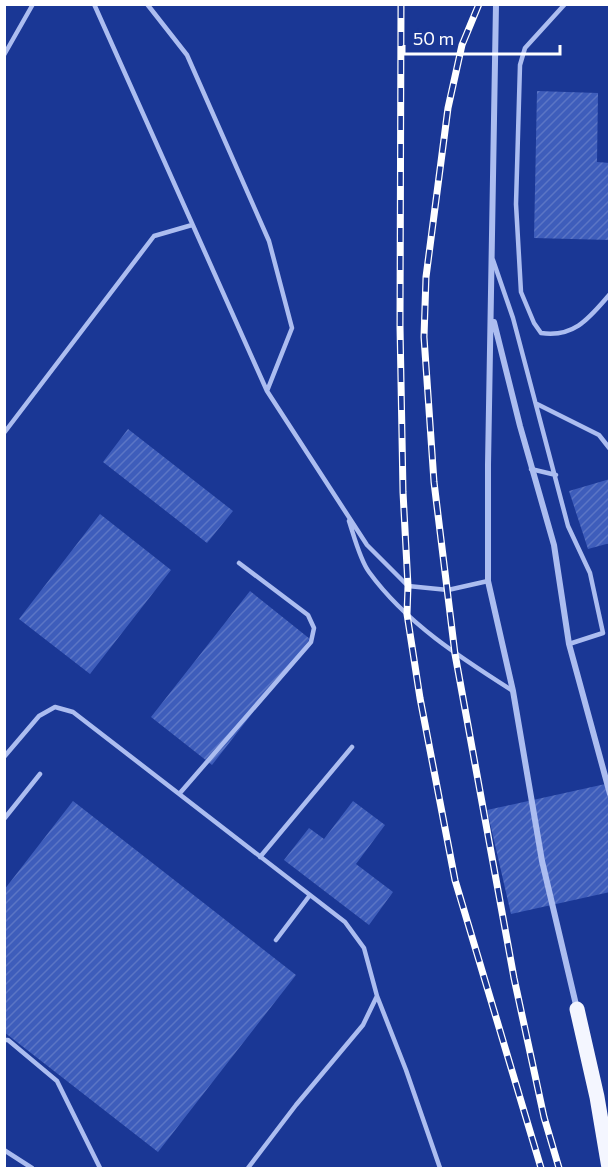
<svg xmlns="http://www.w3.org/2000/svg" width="614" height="1173" viewBox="0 0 614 1173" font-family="Commissioner,sans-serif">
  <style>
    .building { fill: url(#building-hatch) }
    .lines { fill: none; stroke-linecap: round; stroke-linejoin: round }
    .lane { stroke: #acbdf0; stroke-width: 4.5 }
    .street { stroke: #acbdf0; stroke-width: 6 }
    .primary { stroke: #f4f6ff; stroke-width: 15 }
    .rail-casing { stroke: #fff; stroke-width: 7 }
    .rail { stroke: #1a3795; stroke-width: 4.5; stroke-dasharray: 14; stroke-linecap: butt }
  </style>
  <defs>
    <pattern id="building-hatch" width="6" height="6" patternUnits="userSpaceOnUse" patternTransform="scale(1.5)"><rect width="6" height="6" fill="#3e5dbb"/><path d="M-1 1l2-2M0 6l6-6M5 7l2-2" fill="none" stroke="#5b75c5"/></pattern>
  </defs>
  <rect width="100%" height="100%" fill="#1a3795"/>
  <path class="building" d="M537 91 598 93 597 162 610 163V240L534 238Z
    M128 429 233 511 207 543 103 462Z
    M610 479V543L588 549 569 491Z
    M100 514 171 570 90 674 19 619Z
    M250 591 310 639 212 765 151 717Z
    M610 783V892L511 914 487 810Z
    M73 801 296 975 158 1152 4 1032V890Z
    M353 801 385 825 356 864 393 892 369 925 284 860 309 828 324 839Z"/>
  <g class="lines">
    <path class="lane" d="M94 4 267 391 367 545 408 586 448 590 488 581
      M147 4 187 55 269 241 292 328 267 391
      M565 4 525 48 520 65 516 204 521 292 534 323 541 333C575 338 590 317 610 294
      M4 55 33 4
      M493 260 513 318 568 526 590 573 603 633 569 644
      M537 404 599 435 610 449
      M4 433 154 236 192 225
      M531 469 556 475
      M349 521C354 536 360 560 369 572 406 623 461 658 513 691
      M4 757 39 716 55 707 73 712 345 922 364 948 377 996 363 1025 296 1105 248 1168
      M180 793 311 642 314 628 308 615 239 563
      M4 819 40 774
      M260 857 352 747
      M276 940 310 895
      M377 996 406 1070 440 1168
      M4 1040H8L57 1081 100 1168
      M4 1150 32 1168"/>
    <path class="street" d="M496 4 488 465V581L513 691 542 861 577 1009
      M494 322 520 426 554 545 569 644 610 794"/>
    <path class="primary" d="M577 1009 597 1097 609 1168"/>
    <defs>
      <path id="rail" d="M401 4 400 326 403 492 408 586 407 614 420 698 455 880 541 1168
        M479 4 462 45 448 108 426 277 424 337 434 482 455 654 514 978 544 1117 559 1168"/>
    </defs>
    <use href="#rail" class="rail-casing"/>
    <use href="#rail" class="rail"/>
  </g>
  <rect width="614" height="1173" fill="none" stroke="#ffffff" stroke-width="12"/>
  <path d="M404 45v9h156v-9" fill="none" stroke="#ffffff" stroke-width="3"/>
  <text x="413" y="45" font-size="18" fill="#ffffff" stroke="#1a3795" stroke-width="4.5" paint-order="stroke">50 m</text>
</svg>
